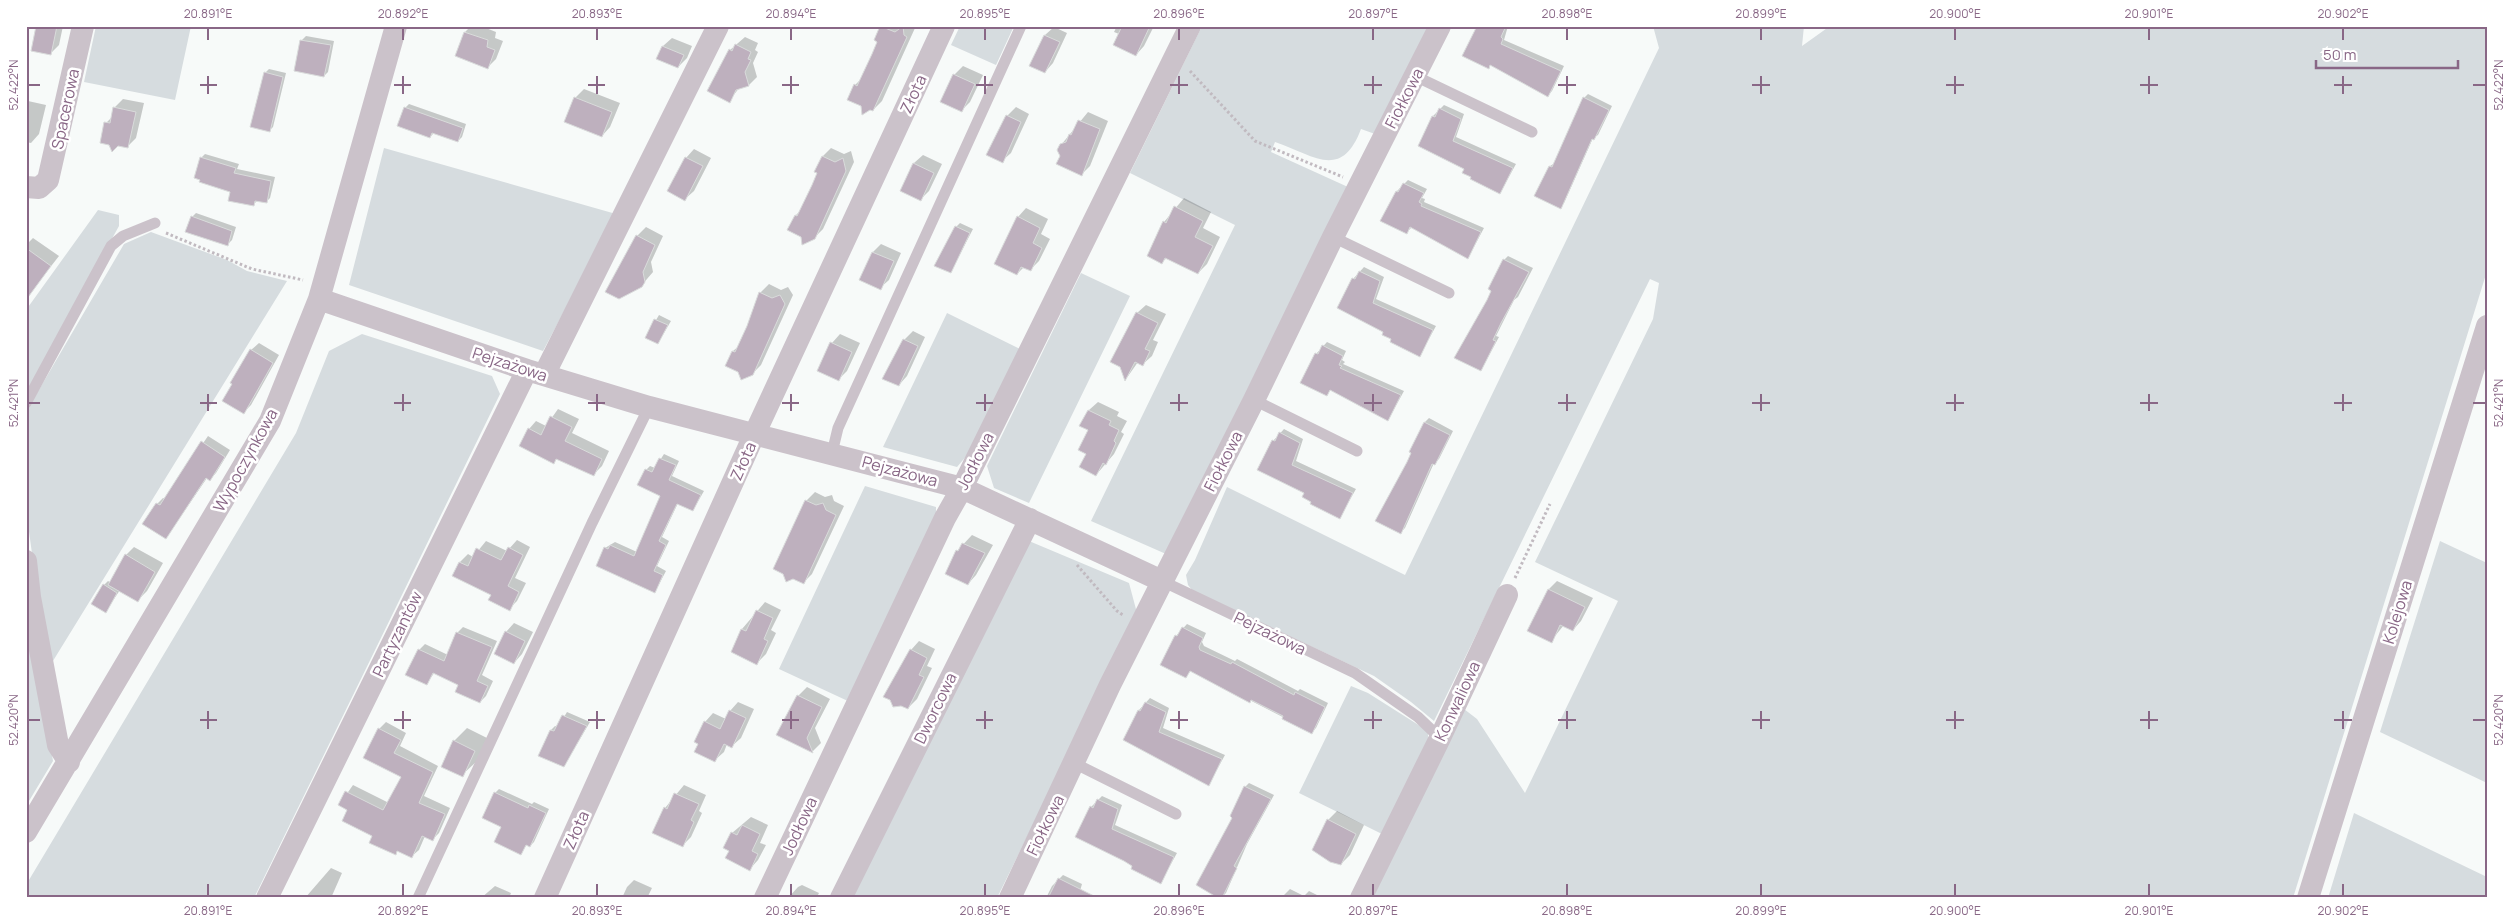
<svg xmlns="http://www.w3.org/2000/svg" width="2513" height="924" viewBox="0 0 2513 924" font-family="Manrope,sans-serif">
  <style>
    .green { fill: #d6dcdf }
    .shadow { fill: #0003 }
    .building { fill: #beb0be; stroke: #d9dbdb }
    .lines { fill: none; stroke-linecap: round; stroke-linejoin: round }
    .path { stroke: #c1bac0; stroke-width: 3; stroke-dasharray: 2.5 2.5; stroke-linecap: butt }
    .lane { stroke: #cbc2ca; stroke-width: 11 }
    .street { stroke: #cbc2ca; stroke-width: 22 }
    .ticks { fill: none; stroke: #896786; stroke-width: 2 }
    .labels { text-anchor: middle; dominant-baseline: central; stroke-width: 5; stroke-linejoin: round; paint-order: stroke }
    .street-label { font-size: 16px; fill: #896786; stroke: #fff }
    .neatline { fill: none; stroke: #896786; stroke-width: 2 }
    .ticks-label { font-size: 12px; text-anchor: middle; fill: #896786 }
  </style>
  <rect width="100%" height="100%" fill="#f7faf9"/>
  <path class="green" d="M96 26H191L175 100 84 82Z
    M960 26H1014L996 65 951 45Z
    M1202 26H1429L1375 134 1361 129C1341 182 1312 154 1275 142L1271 152 1348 187 1166 554 1091 521 1235 225 1130 173Z
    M1653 26H1804L1802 46 1830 26H2487V271L2293 898H1752L1749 895 1748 898H1370L1464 709 1477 719 1525 793 1618 601 1535 562 1653 319 1659 283 1650 279 1434 721 1411 702 1374 676 1192 590 1188 585 1186 575 1195 560 1227 487 1405 575 1659 48Z
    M384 148 616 214 543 351 349 285Z
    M98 210 119 215V226L26 394V310Z
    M151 232 227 260 247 271 287 281 48 669 26 510V412L124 244Z
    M1081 273 1130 296 1029 503 994 488 987 466Z
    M947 313 1020 349 969 453 957 467 883 447Z
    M362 334 492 376 500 394 254 898H26V885L296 433 329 351Z
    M865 486 936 507V522L850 702 779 669Z
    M1029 541 1129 583 1137 613 997 898H848Z
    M2440 541 2487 563V783L2380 732Z
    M26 608 53 761 26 806Z
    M1351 686 1368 693 1428 731V742L1384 835 1299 793Z
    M2354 813 2487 877V898H2328Z"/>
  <path class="shadow" d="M38 26H63L59 45 50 54Z
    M471 26H481L496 32 495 38 503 41 496 59 488 67 457 56 465 32Z
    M882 26 915 28 882 101 873 110 855 85 862 78 879 41 876 40Z
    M1117 26H1154L1144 46 1136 55 1119 34 1114 32Z
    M1478 26H1508L1504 40 1564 66 1552 91 1548 95 1491 64 1488 67Z
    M1054 27 1067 33 1053 63 1045 72V35Z
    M306 36 334 41 328 72 324 76 295 70 302 40Z
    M745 37 758 43 755 50 758 52 753 63 757 77 749 85 740 87 729 101 730 50Z
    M672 38 692 46 687 58 678 67 658 58 663 46Z
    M963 66 983 75 970 102 962 110 942 101 954 75Z
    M269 69 286 73 273 127 269 131 265 73Z
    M584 89 620 103 610 127 602 136 575 98Z
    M1588 94 1612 106 1598 135 1593 138 1564 203 1560 207 1536 195 1550 166 1555 163 1584 98Z
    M123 99 144 103 136 138 127 147 106 123 113 116 114 108Z
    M28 101 46 105 39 134 31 143 26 142Z
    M409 104 466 124 462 137 458 141 434 133 430 137 405 108Z
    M1444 105 1464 114 1456 137 1516 164 1500 193 1473 176 1465 168 1419 145 1433 116Z
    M1016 107 1029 114 1011 153 1002 161 1007 116Z
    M1088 112 1108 121 1090 166 1082 174 1061 145Z
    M831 148 844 154 851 151 854 162 823 229 814 238 796 215 802 209 813 185 823 156Z
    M694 149 711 158 694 191 685 199 686 158Z
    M205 154 239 164 237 169 275 177 270 198 266 202 258 200 254 204 232 191 201 158Z
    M923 155 942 164 929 191 921 199 901 190 914 163Z
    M1408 180 1427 189 1422 198 1425 199 1424 202 1484 228 1468 258 1412 227 1407 232 1397 191Z
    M1184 198 1211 212 1203 228 1220 237 1207 264 1198 273 1167 258 1162 262 1164 222Z
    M1026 208 1048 219 1041 234 1050 239 1039 261 1030 270 1024 267 1017 274 1018 217Z
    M196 213 236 227 232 240 228 244 192 217Z
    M960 223 973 229 951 272 956 227Z
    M646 227 663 236 651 262 653 272 641 286 637 236Z
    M33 238 59 256 34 288 26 283V245Z
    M881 244 901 253 889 280 880 288 861 279 873 252Z
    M1508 256 1533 268 1518 297 1514 300 1496 336 1499 337 1481 370 1488 300 1504 260Z
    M1364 267 1384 277 1376 299 1436 326 1420 355 1385 332 1353 279Z
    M769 284 781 290 788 287 793 295 761 365 752 374 739 371 727 366 733 351 740 345 760 293Z
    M1146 305 1166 314 1153 340 1158 342 1152 356 1143 364 1138 362 1126 379 1137 313Z
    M659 315 671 321 658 343 646 337Z
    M913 331 925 337 907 376 899 385 904 340Z
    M840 334 860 343 847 371 839 379 832 343Z
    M1327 342 1346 351 1342 360 1345 362 1343 364 1404 391 1388 420 1331 389 1326 394 1316 354Z
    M259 343 279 355 251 405 244 412 251 350Z
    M1098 402 1119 412 1117 416 1127 421 1121 432 1124 434 1114 454 1096 475 1087 454 1089 429 1081 426 1089 410Z
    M558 409 579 419 572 433 609 451 602 466 594 474 558 458 554 462 529 429 536 421 546 426Z
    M1429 418 1453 431 1439 459 1434 463 1405 528 1401 532 1408 463 1425 422Z
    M1284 429 1303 439 1296 461 1356 489 1340 517 1313 501 1273 441Z
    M208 436 230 450 216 473 210 479 207 478 166 538 157 504 163 498 165 499Z
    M664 454 679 461 672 476 704 491 693 510 678 503 662 537 669 541 657 566 666 571 655 592 605 548 615 542 637 552 662 496 646 470 650 466 655 468Z
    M815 492 825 497 832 495 834 501 844 506 812 574 804 582 806 501Z
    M972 535 993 545 976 575 968 584 957 551Z
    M517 540 530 547 515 578 526 583 517 601 509 609 460 562 468 554 473 557 486 541 507 551Z
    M134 547 163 563 147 591 138 600 120 590 106 611 104 585 108 581 111 583 126 555Z
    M1557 581 1593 598 1581 621 1573 630 1564 625 1551 641 1549 589Z
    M765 602 781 610 771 630 776 633 766 654 757 663 732 652 742 629Z
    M514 623 533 632 522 654 514 663 506 632Z
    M1187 624 1206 633 1202 642 1204 646 1235 661 1237 659 1298 691 1300 689 1328 703 1316 728 1312 732 1191 670 1186 677 1176 636Z
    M463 627 497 641 482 675 493 681 486 696 480 702 460 685 435 672 426 684 419 650 425 644 448 655 457 633Z
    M919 641 935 649 927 666 932 668 917 699 908 708 911 650Z
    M807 687 830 699 815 728 821 743 813 751 778 734 798 696Z
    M1150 698 1169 708 1163 728 1225 755 1209 784 1125 739 1139 710Z
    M738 702 754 709 741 738 732 746 727 744 724 752 715 760 699 744 705 722 713 713 726 719 730 711Z
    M567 712 590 722 564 766 540 755 551 730 555 726 558 727Z
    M386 722 406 733 400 746 438 766 424 796 450 808 439 833 433 839 425 836 419 850 412 856 398 850 396 853 374 835 348 810 339 805 353 785 389 803 403 777 379 729Z
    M467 728 487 738 476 762 462 775 454 741Z
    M1249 783 1274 795 1247 844 1226 893 1222 897 1245 787Z
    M684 785 706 795 699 811 702 813 691 837 682 846 665 808Z
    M499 789 532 804 534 802 549 809 534 842 530 846 527 844 521 853 503 826 495 793Z
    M1102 796 1122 805 1115 825 1177 853 1161 882 1134 866 1091 807Z
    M1337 811 1364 825 1350 855 1341 864 1328 820Z
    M751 817 768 825 760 843 766 845 758 860 750 869 731 850 732 833Z
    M331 868 342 873 331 898H305Z
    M1063 875 1082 884 1078 898H1046L1052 886Z
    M634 880 652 888 647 898H622L627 887Z
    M802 885 819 893 817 897 820 898H788L798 887Z
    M495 886 511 893 509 898H481Z
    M1290 889 1304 896 1309 891 1323 898H1281Z"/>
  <path class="building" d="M36 26H57L51 55 31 51Z
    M880 26 895 32 903 26 904 35 907 37 873 111 870 110 862 115 861 106 847 100 854 84 857 86 872 54 877 42 874 40Z
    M1122 26H1150L1136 56 1113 45Z
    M1477 26H1506L1501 37 1503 39 1501 44 1561 71 1548 97 1490 65 1489 69 1462 56Z
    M464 32 488 40 487 47 495 50 488 69 455 56Z
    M1044 35 1060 42 1045 73 1029 66Z
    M300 40 331 45 324 77 294 71Z
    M735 44 751 52 748 59 751 60 745 72 749 86 736 90 730 103 707 91 729 49 732 51Z
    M662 46 684 55 678 68 656 59Z
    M264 72 283 77 270 132 250 127Z
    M953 74 975 84 962 112 940 102Z
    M574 97 612 112 602 137 564 122Z
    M1583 97 1609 110 1594 140 1592 139 1561 209 1534 196 1549 166 1552 167Z
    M113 107 136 112 128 148 118 146 112 152 109 145 100 143 104 122 110 123Z
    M404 107 463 128 458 142 432 133 430 138 397 126Z
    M1439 108 1461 119 1453 141 1513 168 1500 194 1470 179 1471 177 1462 173 1464 169 1418 146 1432 116 1435 117Z
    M1006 115 1021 122 1003 163 986 155Z
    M1078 120 1100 129 1082 176 1056 164 1060 156 1057 150 1060 144 1066 142 1069 134 1071 135Z
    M822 156 835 162 843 158 846 171 815 239 802 245 801 237 787 230 795 215 797 216 812 185 817 173 814 172Z
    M200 157 236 168 234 173 271 181 267 203 255 201 254 206 228 201 230 192 199 182 200 180 194 178Z
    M685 157 703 166 685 201 667 191Z
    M913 163 934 173 921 201 900 191Z
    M1403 183 1424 193 1419 202 1422 204 1421 206 1481 232 1468 259 1410 227 1407 234 1380 221 1396 191 1398 192Z
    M1174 206 1203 221 1195 237 1213 246 1198 274 1165 258 1162 264 1147 256 1163 221 1166 223Z
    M191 216 232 231 228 246 185 232Z
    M1017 216 1040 228 1033 243 1042 248 1031 271 1021 267 1017 275 994 264Z
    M955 226 970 233 951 273 934 266Z
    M636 235 655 245 643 272 645 282 642 287 619 299 605 292Z
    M26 248 51 266 26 300Z
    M872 252 894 261 881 290 859 280Z
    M1503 259 1529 272 1501 323 1493 340 1496 341 1481 371 1454 358 1487 300 1491 291 1488 289Z
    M1359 271 1380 281 1373 303 1433 330 1420 357 1390 342 1391 339 1382 335 1383 332 1337 308 1352 278 1355 279Z
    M759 292 772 298 780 295 785 304 753 375 741 380 738 372 725 366 732 351 735 352 747 326Z
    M1136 312 1158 323 1145 349 1150 351 1143 366 1135 362 1125 381 1120 367 1110 362Z
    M654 319 668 325 658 344 645 338Z
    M903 339 918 346 899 386 882 379Z
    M830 342 852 352 839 381 817 371Z
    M1322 345 1343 356 1339 365 1342 366 1340 368 1401 395 1388 421 1330 390 1327 396 1300 383 1315 353 1318 354Z
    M250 349 273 363 244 414 222 401 232 384 230 383Z
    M1088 410 1111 421 1109 425 1119 430 1114 441 1116 443 1106 465 1103 463 1096 476 1079 467 1086 454 1078 450 1088 430 1079 426Z
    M550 416 572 427 565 441 602 459 594 476 556 459 554 464 519 446 528 428 541 435Z
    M1424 422 1450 435 1435 465 1432 464 1401 534 1375 521 1407 462 1411 453 1409 452Z
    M1279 432 1300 443 1292 465 1353 493 1340 519 1310 504 1311 502 1302 497 1304 493 1257 470 1272 440 1275 441Z
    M201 441 225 457 210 481 206 478 166 539 142 524 156 503 160 505Z
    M659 458 676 465 669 480 701 495 693 511 677 504 659 541 666 545 654 571 663 575 655 593 596 566 604 547 608 549 610 545 634 556 660 496 637 485 645 469 652 472Z
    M805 500 816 505 823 503 826 510 836 515 804 584 793 579 786 582 783 574 773 569Z
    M962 543 985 553 968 585 945 574 956 550 958 551Z
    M508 547 523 555 508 586 519 592 510 611 488 600 491 595 452 576 459 562 468 566 476 548 501 560Z
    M125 554 155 572 138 602 108 585Z
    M103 584 117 593 106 613 91 604Z
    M1548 589 1585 607 1573 631 1560 625 1552 643 1527 631Z
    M756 610 773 618 764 639 768 641 757 665 731 652 741 629 746 631Z
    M1182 627 1203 638 1199 647 1200 650 1231 664 1232 662 1294 695 1295 692 1325 707 1312 734 1282 719 1283 716 1251 700 1250 703 1190 671 1186 678 1160 665 1175 635 1177 636Z
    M505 631 525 641 514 664 494 654Z
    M456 632 492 647 477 681 488 686 480 703 455 692 458 685 433 673 427 685 405 675 418 649 444 661Z
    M910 649 927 658 919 675 924 677 908 709 901 706 893 707 890 700 883 697Z
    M797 695 822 707 807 738 813 753 776 735Z
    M1145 702 1166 712 1159 732 1222 759 1209 786 1123 740 1138 710 1140 711Z
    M729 710 746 718 732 748 724 744 715 762 694 752 698 744 694 742 704 721 720 729Z
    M562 715 587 726 564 767 538 756 550 730 554 731Z
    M378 728 401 740 394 753 433 772 419 803 445 814 433 841 422 836 412 858 397 851 396 855 369 843 372 836 342 821 347 810 338 805 345 791 383 810 401 777 363 758Z
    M453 740 475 751 463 777 441 767Z
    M1244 786 1271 799 1234 866 1237 868 1222 898H1218L1196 885 1232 818 1230 816Z
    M494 792 528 808 529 805 546 813 530 847 526 845 521 855 494 842 501 827 482 818Z
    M674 793 699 804 691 820 694 822 683 847 652 833 664 807 667 809Z
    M1097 799 1118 809 1112 829 1174 857 1161 884 1131 869 1132 866 1124 861 1075 837 1090 806 1093 808Z
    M1327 819 1356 834 1341 865 1330 862 1312 850Z
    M742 825 760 834 752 851 758 854 750 871 725 858 729 851 723 848 731 832 737 835Z
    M1058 878 1098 898H1048Z"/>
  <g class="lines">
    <path class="path" d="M1190 71 1255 141 1343 177
      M166 233 252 269 303 280
      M1077 565 1117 611 1123 615
      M1515 578 1550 504"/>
    <path class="lane" d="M1415 76 1532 132
      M1333 237 1449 293
      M1254 400 1357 451
      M26 403 111 246 123 236 155 223
      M832 453 838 428 1021 26
      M1162 581 1355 673 1418 717 1440 738
      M1074 763 1176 814
      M418 898 592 523 649 407"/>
    <path class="street" d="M26 187 39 188 48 180 83 26
      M319 299 527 370 649 407 962 488 1162 581
      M544 375 718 26
      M26 561 30 597 58 745 69 762
      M26 832 270 421 319 299 396 26
      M267 898 527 370
      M545 898 755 433 944 26
      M765 898 945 518 962 488 1190 26
      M841 898 1030 519
      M1010 898 1110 685 1254 400 1333 237 1440 26
      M1361 898 1440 738 1507 595
      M2308 898 2487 326"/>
  </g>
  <path class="ticks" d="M208 28V40M403 28V40M597 28V40M791 28V40M985 28V40M1179 28V40M1373 28V40M1567 28V40M1761 28V40M1955 28V40M2149 28V40M2343 28V40M208 76V94M403 76V94M597 76V94M791 76V94M985 76V94M1179 76V94M1373 76V94M1567 76V94M1761 76V94M1955 76V94M2149 76V94M2343 76V94M28 85H40M200 85H217M394 85H411M588 85H605M782 85H799M976 85H993M1170 85H1188M1364 85H1382M1558 85H1576M1752 85H1770M1946 85H1964M2140 85H2158M2334 85H2352M2473 85H2486M208 394V411M403 394V411M597 394V411M791 394V411M985 394V411M1179 394V411M1373 394V411M1567 394V411M1761 394V411M1955 394V411M2149 394V411M2343 394V411M28 403H40M200 403H217M394 403H411M588 403H605M782 403H799M976 403H993M1170 403H1188M1364 403H1382M1558 403H1576M1752 403H1770M1946 403H1964M2140 403H2158M2334 403H2352M2473 403H2486M208 711V729M403 711V729M597 711V729M791 711V729M985 711V729M1179 711V729M1373 711V729M1567 711V729M1761 711V729M1955 711V729M2149 711V729M2343 711V729M28 720H40M200 720H217M394 720H411M588 720H605M782 720H799M976 720H993M1170 720H1188M1364 720H1382M1558 720H1576M1752 720H1770M1946 720H1964M2140 720H2158M2334 720H2352M2473 720H2486M208 884V896M403 884V896M597 884V896M791 884V896M985 884V896M1179 884V896M1373 884V896M1567 884V896M1761 884V896M1955 884V896M2149 884V896M2343 884V896"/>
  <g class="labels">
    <g class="street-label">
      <text transform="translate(913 94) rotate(-65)">Złota</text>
      <text transform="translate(1404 98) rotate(-63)">Fiołkowa</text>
      <text transform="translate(65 109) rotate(-78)">Spacerowa</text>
      <text transform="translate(510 364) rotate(18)">Pejzażowa</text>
      <text transform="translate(245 460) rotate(-61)">Wypoczynkowa</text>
      <text transform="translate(743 461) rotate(-66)">Złota</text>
      <text transform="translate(975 461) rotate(-63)">Jodłowa</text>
      <text transform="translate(1223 461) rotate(-63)">Fiołkowa</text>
      <text transform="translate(900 471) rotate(15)">Pejzażowa</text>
      <text transform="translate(2397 612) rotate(-73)">Kolejowa</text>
      <text transform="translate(1270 633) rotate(26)">Pejzażowa</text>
      <text transform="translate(397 634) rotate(-64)">Partyzantów</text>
      <text transform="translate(1457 701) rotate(-65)">Konwaliowa</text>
      <text transform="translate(935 708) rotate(-64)">Dworcowa</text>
      <text transform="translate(1045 825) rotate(-64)">Fiołkowa</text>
      <text transform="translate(799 826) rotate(-65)">Jodłowa</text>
      <text transform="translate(576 830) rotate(-66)">Złota</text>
    </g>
  </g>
  <rect width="2513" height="924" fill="none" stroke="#ffffff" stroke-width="55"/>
  <path d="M2316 60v8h142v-8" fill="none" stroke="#896786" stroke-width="2.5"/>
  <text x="2323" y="60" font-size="15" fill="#896786" stroke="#ffffff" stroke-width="4" paint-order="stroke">50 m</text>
  <rect x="28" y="28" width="2458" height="868" class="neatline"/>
  <g class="ticks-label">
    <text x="208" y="18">20.891°E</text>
    <text x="403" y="18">20.892°E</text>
    <text x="597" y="18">20.893°E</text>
    <text x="791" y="18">20.894°E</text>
    <text x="985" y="18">20.895°E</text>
    <text x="1179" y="18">20.896°E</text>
    <text x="1373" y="18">20.897°E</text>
    <text x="1567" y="18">20.898°E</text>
    <text x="1761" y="18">20.899°E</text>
    <text x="1955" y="18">20.900°E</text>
    <text x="2149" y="18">20.901°E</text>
    <text x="2343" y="18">20.902°E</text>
    <text transform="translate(14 85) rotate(-90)" y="4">52.422°N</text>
    <text transform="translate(2499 85) rotate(-90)" y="4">52.422°N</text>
    <text transform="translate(14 403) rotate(-90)" y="4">52.421°N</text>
    <text transform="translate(2499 403) rotate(-90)" y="4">52.421°N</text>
    <text transform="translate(14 720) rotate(-90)" y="4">52.420°N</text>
    <text transform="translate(2499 720) rotate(-90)" y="4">52.420°N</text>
    <text x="208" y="915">20.891°E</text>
    <text x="403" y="915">20.892°E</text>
    <text x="597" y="915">20.893°E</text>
    <text x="791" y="915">20.894°E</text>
    <text x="985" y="915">20.895°E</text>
    <text x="1179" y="915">20.896°E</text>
    <text x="1373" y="915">20.897°E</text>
    <text x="1567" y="915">20.898°E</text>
    <text x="1761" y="915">20.899°E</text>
    <text x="1955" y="915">20.900°E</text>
    <text x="2149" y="915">20.901°E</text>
    <text x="2343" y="915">20.902°E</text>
  </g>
</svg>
